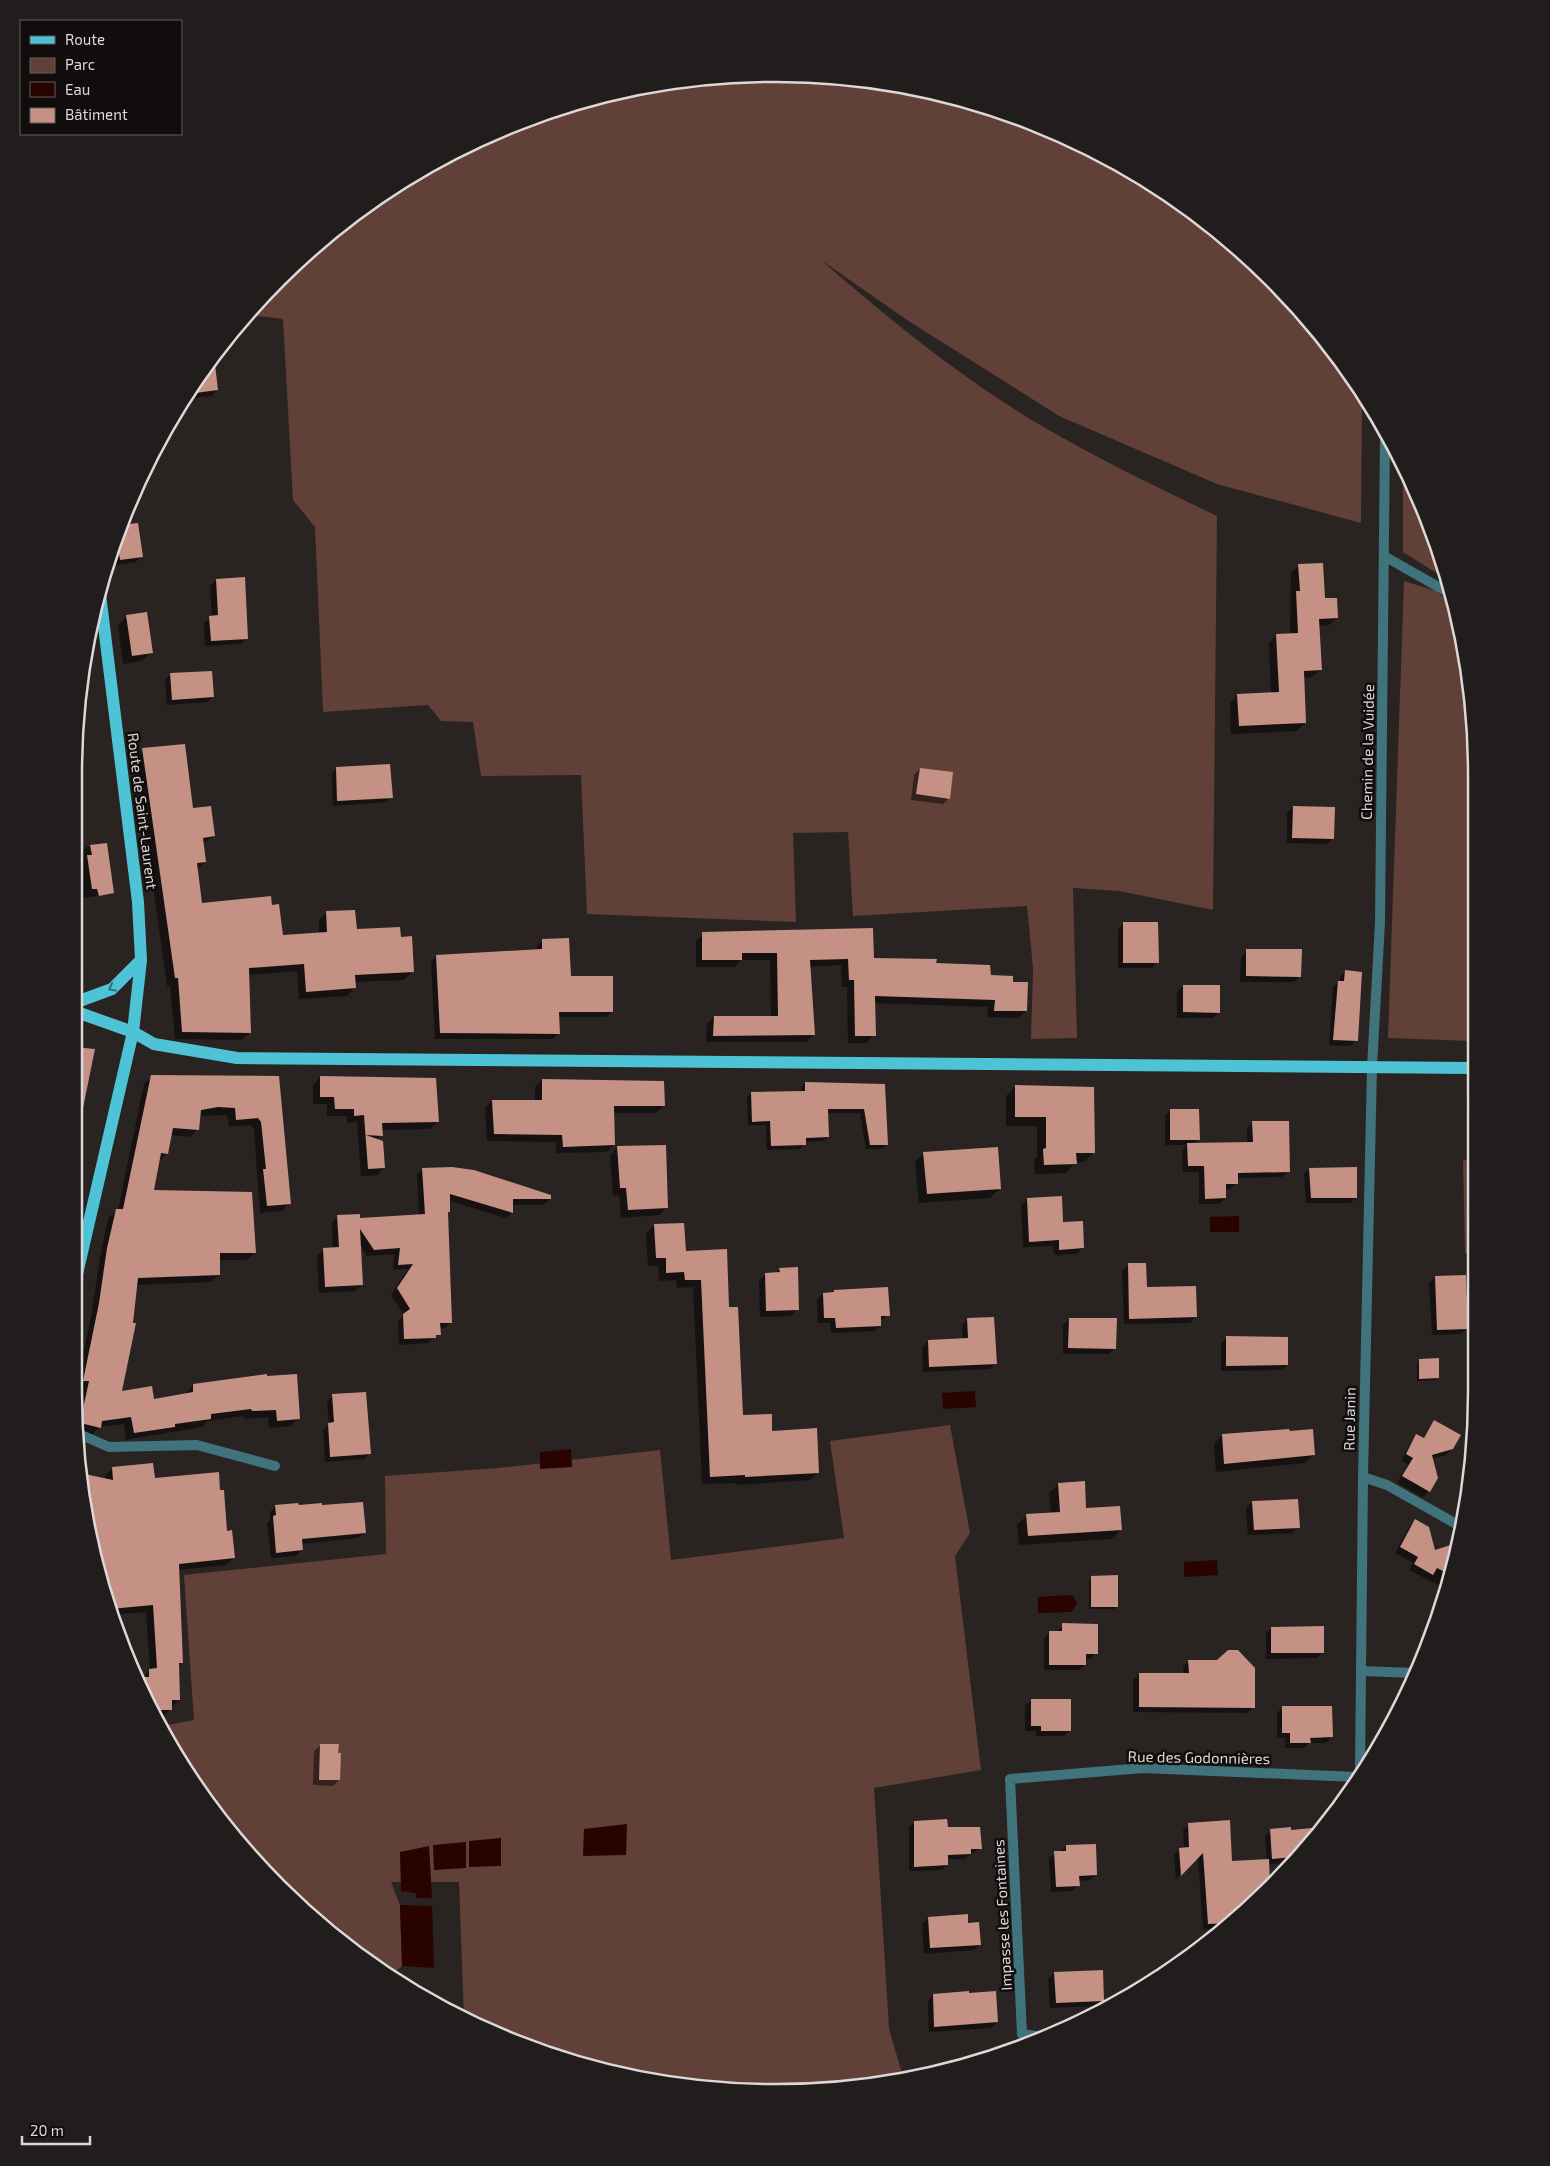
<svg xmlns="http://www.w3.org/2000/svg" width="1550" height="2166" viewBox="0 0 1550 2166" font-family="'Exo 2',sans-serif">
  <style>
    .green { fill: #614038 }
    .water { fill: #280300 }
    .shadow { fill: #0007 }
    .building { fill: #c59184 }
    .lines { fill: none; stroke-linecap: round; stroke-linejoin: round }
    .lane { stroke: #40737c; stroke-width: 10 }
    .street { stroke: #40737c; stroke-width: 10 }
    .primary { stroke: #4ec3d6; stroke-width: 12 }
    .oneway { stroke: #32717b }
    .labels { text-anchor: middle; dominant-baseline: central; stroke-width: 5; stroke-linejoin: round; paint-order: stroke }
    .street-label { font-size: 15px; fill: #ddd8d7; stroke: #100d0c }
    .rim { fill: none; stroke: #ddd8d7; stroke-width: 2.5 }
  </style>
  <rect width="100%" height="100%" fill="#292321"/>
  <path class="green" d="M821 75 956 98 1085 146 1202 218 1302 312 1362 403 1361 523 1217 484 1059 416 907 320 821 260C891 321 962 379 1042 426 1098 459 1157 487 1217 516L1213 910 1119 891 1073 888 1077 1038 1031 1039 1033 968 1027 906 853 916 848 832 793 833 796 922 587 914 581 775 481 776 473 722 441 721 428 705 323 712 315 527 293 500 283 319 249 315 312 248 424 168 549 111 683 80Z
    M1403 463 1439 550 1446 579 1403 552Z
    M1404 581 1436 591 1451 603 1470 683 1472 1041 1388 1038Z
    M1463 1160 1473 1161 1474 1253H1465Z
    M950 1425 970 1533 955 1556 981 1770 874 1788 889 2029 904 2080 775 2092 684 2086 506 2039 464 2018 459 1882H391L400 1905 402 1966 392 1975 313 1918 192 1780 163 1726 194 1720 184 1575 386 1554 385 1476 498 1468 660 1450 671 1560 844 1538 830 1441Z"/>
  <path class="water" d="M1239 1216V1232H1210V1217Z
    M975 1391 976 1407 943 1409 942 1393Z
    M571 1449 572 1467 540 1469V1452Z
    M1217 1560 1218 1575 1184 1577V1562Z
    M1072 1595 1077 1603 1072 1612 1038 1613V1597Z
    M627 1824 626 1855 583 1856 584 1829Z
    M501 1838V1866L469 1867V1841Z
    M466 1842V1868L434 1870 433 1845Z
    M429 1846 432 1898H416V1893L401 1891 400 1852Z
    M400 1905 432 1906 434 1968 402 1966Z"/>
  <path class="shadow" d="M212 357 217 390 211 396 184 399Z
    M121 527 141 556 136 562 115 565 113 554Z
    M1299 565 1337 618 1329 625 1318 626 1320 670 1312 677 1303 678 1305 723 1297 731 1231 734 1230 703 1238 695 1271 694 1269 643 1277 635H1290L1291 573Z
    M216 580 247 638 241 644 205 646 204 623 212 617 210 586Z
    M127 616 151 652 142 661 123 664 118 625Z
    M171 674 213 697 207 702 167 705 165 680Z
    M143 750 214 836 202 844 205 862 197 869 201 905 271 907 282 936 319 934V920L326 913 356 931 399 938 412 972 404 980 354 982V988L347 996 299 999 297 971 248 975 250 1032 242 1040 175 1039 170 986H167L135 757Z
    M337 768 391 797 386 802 333 806 332 773Z
    M920 769 949 798 943 804 911 800 914 775Z
    M1293 807 1333 838 1327 844 1287 843V813Z
    M106 844 103 895 83 898 77 856 86 847Z
    M1124 923 1157 962 1152 968H1118V929Z
    M703 934 872 959 935 965 990 977 1011 983 1026 1011 1018 1018 987 1017 988 1007 873 1003 874 1035 867 1043H848L847 987H842L841 965 810 967 813 1035 806 1042H706L707 1024 714 1017H771L770 960H741L734 967H696V941Z
    M543 940 570 977 612 1012 606 1017H558V1034L553 1039H435L431 962 436 956 537 951V946Z
    M1247 950 1300 976 1294 982H1240L1241 957Z
    M1345 971 1356 1040 1351 1046 1329 1045 1333 987 1340 982V977Z
    M1183 986 1219 1012 1213 1018H1177V992Z
    M74 1030 81 1032 78 1057 74 1062Z
    M152 1077H277L289 1203 282 1211 260 1213 254 1130 251 1125 229 1127 227 1115 199 1116 198 1129 190 1137 170 1135 167 1153 159 1161 153 1192 255 1252 247 1260H219V1275L211 1282 136 1285 121 1392 153 1400 186 1394 193 1385 266 1376 298 1418 291 1426 269 1428 268 1417 244 1419V1416L208 1421 202 1427 126 1440 124 1424 99 1427 92 1435 79 1432 77 1413 82 1388H76L92 1312 100 1257 108 1218 118 1210 144 1084Z
    M320 1077 438 1122 430 1129 381 1130V1135L377 1140 384 1168 377 1175 361 1176 357 1122 347 1123V1116H327V1104H313V1085Z
    M74 1078H88L74 1149Z
    M542 1080 664 1106 656 1113H613L614 1145 607 1152 556 1153V1142L487 1141 485 1108 492 1101H535V1087Z
    M805 1083 884 1085 887 1145 882 1149H866L860 1113H827L828 1137 823 1141 805 1142 800 1149 767 1150 766 1125H748L747 1097 752 1093 801 1092V1088Z
    M1015 1087 1093 1153 1084 1162H1075L1066 1173 1035 1174 1034 1160 1037 1157V1126H1006V1096Z
    M1472 1091 1473 1128H1467L1466 1097Z
    M1170 1111 1199 1139 1194 1144 1247 1143V1128L1253 1122 1288 1171 1282 1177 1236 1178V1183L1231 1189 1225 1190V1198L1219 1204H1199V1172H1183L1182 1150 1187 1145H1165V1116Z
    M618 1147 667 1207 659 1215 621 1218 619 1195 613 1196 610 1155Z
    M924 1153 999 1189 990 1198 919 1203 915 1162Z
    M423 1169 550 1199 543 1205H512V1212L506 1218 449 1201V1211L447 1213 451 1322 445 1328H439V1334L428 1343 399 1345 398 1321 404 1315 391 1295 408 1269 393 1270 394 1254 367 1256 360 1244 362 1285 355 1291 319 1293 317 1256 323 1250 333 1249 332 1222 338 1216 359 1220 419 1216 417 1175Z
    M1309 1169 1356 1198 1350 1203H1306L1304 1174Z
    M1028 1199 1062 1223 1083 1248 1077 1254 1054 1255 1053 1246 1023 1247 1021 1205Z
    M655 1225 684 1252 728 1309 741 1416 771 1432 818 1472 810 1480 737 1485V1483L702 1484 693 1287 677 1288 676 1280 659 1281 658 1266H648L646 1233Z
    M1128 1265 1145 1288 1195 1317 1190 1323 1124 1324 1122 1271Z
    M780 1269 797 1309 791 1316 760 1317 759 1280 766 1274H775Z
    M1436 1277 1467 1328 1461 1334 1432 1335 1429 1283Z
    M835 1291 888 1315 880 1321V1326L875 1331 831 1333 830 1323H818L817 1300 823 1294H832Z
    M968 1319 995 1363 990 1369 923 1372 922 1347 928 1341 963 1340 962 1325Z
    M1069 1319 1115 1348 1109 1354H1063V1325Z
    M1226 1338 1287 1365 1282 1370 1221 1371V1343Z
    M1420 1360 1438 1378 1435 1380 1417 1381V1363Z
    M333 1396 370 1453 364 1459 325 1462 323 1430 329 1424 327 1401Z
    M1434 1421 1452 1448 1446 1455 1431 1459 1429 1491 1423 1497 1397 1483 1408 1464 1401 1461 1411 1442 1417 1436 1422 1439Z
    M1223 1435 1314 1455 1305 1463 1216 1472 1214 1444Z
    M112 1468 154 1480 226 1532 234 1558 226 1565 178 1570 182 1662 178 1666 179 1699 163 1717H158L140 1683 150 1669 146 1612 112 1615 98 1573 85 1476 105 1480V1476Z
    M1059 1484 1085 1510 1121 1530 1111 1539 1019 1545 1017 1525 1027 1515 1051 1514 1049 1493Z
    M1252 1502 1298 1527 1292 1533 1248 1535 1246 1508Z
    M276 1506 321 1507 365 1532 358 1538 301 1544 302 1550 296 1556 271 1558 267 1523 270 1520V1512Z
    M1415 1521 1435 1551 1457 1544 1452 1572 1446 1589 1409 1570 1413 1563 1395 1553 1409 1527Z
    M1092 1577 1117 1606 1114 1609H1089V1580Z
    M1063 1625 1096 1653 1091 1659H1085V1664L1079 1670H1044V1638L1050 1632H1057Z
    M1271 1628 1323 1652 1317 1658 1266 1659V1634Z
    M1189 1661 1253 1707 1248 1713 1133 1712V1680L1139 1674H1184L1183 1667Z
    M1031 1701 1070 1730 1064 1736H1036V1731H1025V1706Z
    M1282 1708 1331 1737 1326 1743H1309L1304 1748H1285V1738H1277V1713Z
    M321 1745 339 1780 333 1786 313 1785 314 1751Z
    M915 1822 947 1828 980 1848 964 1859H947V1865L942 1870 909 1871V1827Z
    M1189 1824 1231 1863 1267 1861 1265 1836 1271 1830H1320L1289 1863 1268 1864 1269 1884 1238 1918 1216 1933 1215 1929H1203L1198 1857 1176 1879 1174 1855 1180 1849H1184L1183 1830Z
    M1066 1847 1096 1874 1090 1880 1078 1881V1885L1073 1891 1051 1892 1049 1858Z
    M928 1918 967 1924 980 1945 974 1950 924 1954 922 1924Z
    M1054 1973 1103 2000 1097 2006 1050 2008 1048 1979Z
    M933 1995 997 2022 991 2028 929 2032 928 2001Z"/>
  <path class="building" d="M214 356 218 390 188 394Z
    M138 523 143 557 120 560 117 540 121 525Z
    M1323 563 1325 598H1337L1338 618 1319 619 1322 670 1304 671 1306 723 1239 726 1237 694 1279 692 1276 634 1298 633 1296 591H1300L1298 564Z
    M245 577 248 639 211 641 209 616 218 615 216 579Z
    M147 612 153 653 132 656 126 615Z
    M212 671 214 697 172 700 170 673Z
    M185 744 193 808 211 806 215 836 203 838 206 862 197 863 202 903 271 896 272 905 279 904 283 935 327 932 326 911 355 910 357 929 400 927 401 937 412 936 414 972 355 975 356 988 306 992 304 964 249 968 251 1033 182 1032 178 978H175L142 748Z
    M390 764 393 798 337 801 336 767Z
    M920 768 953 772 950 799 916 794Z
    M1293 806 1335 807 1334 839 1292 838Z
    M107 843 114 893 99 896 97 889H92L87 855H92L90 845Z
    M1123 922H1158L1159 963H1123Z
    M873 928 874 958 937 959 936 963 990 965 991 975 1013 976V982H1028L1027 1011H994L995 1000 875 996 876 1036H855L854 980H849L848 959 810 960 815 1035 713 1036 714 1016H778L777 953H742V960H702V932Z
    M569 938 571 976H613V1012H559L560 1034 440 1033 436 955 542 949V939Z
    M1246 949H1302L1301 977 1246 976Z
    M1345 970 1362 972 1358 1041 1333 1040 1338 981H1344Z
    M1183 985H1220V1013L1183 1012Z
    M74 1047 95 1049 82 1113 74 1112Z
    M151 1075 279 1076 291 1204 267 1206 263 1169H266L261 1122 258 1118 236 1120 235 1108 218 1107 201 1110 199 1130 173 1128 168 1154 161 1153 154 1190 252 1192 256 1253H220V1275L138 1278 133 1323H136L122 1391 152 1386 154 1399 193 1392V1384L267 1374V1376L297 1374 300 1419 277 1421 276 1410 252 1411 251 1409 211 1414V1419L175 1424V1427L134 1433 131 1417 102 1421 101 1428 80 1423 89 1381H83L99 1303 107 1248 116 1209H123Z
    M320 1076 436 1078 439 1122 382 1123 383 1136 366 1135 383 1141 385 1168 368 1169 364 1115 354 1116V1109H335L334 1097H320Z
    M542 1079 664 1081 665 1106H614L615 1145 563 1147 562 1135 494 1134 492 1100H542Z
    M805 1082 885 1084 888 1145H870L864 1109H828L829 1137 806 1138V1145L771 1146 770 1121 752 1122 751 1092 805 1091Z
    M1015 1085 1094 1087 1095 1153H1076L1077 1164 1044 1165 1043 1149 1046 1148V1117H1015Z
    M1170 1109H1199L1200 1140H1170Z
    M1252 1121H1289L1290 1172 1238 1173V1184H1226V1198L1205 1199 1204 1166H1188L1187 1143 1253 1142Z
    M666 1145 668 1208 628 1210 626 1188H620L617 1146Z
    M998 1147 1001 1189 927 1194 923 1152Z
    M452 1167 474 1170 551 1195V1199H513V1213L450 1194V1212H448L452 1323H440L441 1335H436V1338L404 1339 403 1314 410 1309 397 1288 413 1264 398 1265 400 1248 374 1250 360 1229 363 1285 325 1287 323 1248 339 1247 337 1215 360 1214V1218L425 1214 422 1168Z
    M1357 1167V1198H1311L1309 1168Z
    M1062 1196 1063 1222 1083 1221 1084 1248 1059 1250V1240L1029 1242 1027 1198Z
    M684 1223 686 1251 727 1249 729 1307H738L743 1415 772 1414V1431L817 1428 819 1473 745 1477V1475L710 1477 701 1280H685L684 1272 666 1273V1258H656L654 1224Z
    M1128 1263H1146L1147 1287 1196 1286 1197 1317 1129 1319Z
    M798 1267 799 1310 766 1311 765 1273 780 1272 779 1268Z
    M1466 1275 1468 1329 1437 1330 1435 1276Z
    M888 1287 890 1316H881V1326L836 1328 835 1318H824L823 1293 834 1292V1290Z
    M994 1317 997 1364 929 1367 928 1340 968 1338 967 1318Z
    M1069 1318H1117L1116 1349 1068 1348Z
    M1226 1336 1288 1337V1365L1226 1366Z
    M1439 1358V1378L1419 1379V1359Z
    M366 1392 371 1454 330 1457 328 1423 334 1422 332 1394Z
    M1434 1420 1461 1435 1453 1449 1432 1455 1438 1478 1430 1492 1402 1476 1413 1458 1406 1454 1416 1434 1424 1438Z
    M1289 1429 1290 1431 1313 1429 1315 1455 1224 1464 1222 1434Z
    M153 1463 155 1478 219 1472 220 1490H224L227 1531 232 1530 235 1558 179 1564 183 1663H179L180 1700H172V1710H154L144 1690 143 1677H149V1669L157 1668 153 1605 110 1609 98 1573 85 1474 113 1480 112 1467Z
    M1085 1481 1086 1508 1120 1506 1122 1530 1028 1536 1026 1514 1060 1512 1058 1483Z
    M1298 1499 1300 1528 1254 1530 1252 1501Z
    M363 1502 366 1533 302 1539 303 1550 276 1553 273 1516 276 1515 275 1505 298 1503 299 1505 322 1503V1505Z
    M1415 1519 1429 1527 1435 1550 1457 1543 1451 1575 1437 1568 1433 1575 1414 1564 1418 1557 1400 1547Z
    M1118 1575V1607H1091V1576Z
    M1062 1623 1098 1624V1654H1086V1665H1049V1631H1062Z
    M1324 1626V1653H1271V1627Z
    M1228 1650H1238L1255 1668V1708L1139 1707V1673H1189L1188 1660H1217Z
    M1031 1699H1071V1731H1041V1726H1031Z
    M1282 1706H1332L1333 1737 1310 1738 1311 1743H1290V1733H1282Z
    M320 1744H339L338 1753H341L340 1780H319Z
    M947 1819 948 1827H980L982 1849H971V1854L948 1855V1865L914 1867V1821Z
    M1230 1820 1232 1861 1269 1859 1270 1883 1238 1918 1230 1923 1208 1924 1203 1853 1181 1876 1179 1848 1189 1847 1188 1823Z
    M1291 1827V1830L1323 1827 1294 1857 1272 1859 1270 1829Z
    M1096 1844 1097 1875 1079 1876 1080 1886 1056 1887 1054 1851H1066V1845Z
    M968 1914V1923L979 1922 981 1945 930 1948 928 1917Z
    M1103 1970 1104 2001 1056 2003 1054 1972Z
    M969 1991V1993L996 1991 998 2022 934 2027 933 1994Z"/>
  <g class="lines">
    <path class="lane" d="M1361 1671 1415 1673"/>
    <path class="street" d="M1384 556 1449 593
      M79 1434 109 1447 197 1445 275 1466
      M1363 1477 1387 1485 1460 1526
      M1360 1771 1363 1477 1372 1067 1380 922 1385 437
      M1036 2036 1022 2034 1010 1779 1143 1768 1357 1777"/>
    <path class="primary" d="M74 1003 112 989 141 960
      M74 1011 133 1032 154 1044 237 1058 1473 1068
      M74 1287 133 1032 141 960 138 902 100 594"/>
  </g>
  <defs><path id="oneway-chevron" d="M-2-3.5L2.5 0L-2 3.5" fill="none" stroke-width="1.6" stroke-linecap="round" stroke-linejoin="round" transform="scale(1.25)"/></defs>
  <use class="oneway" href="#oneway-chevron" transform="translate(112 988) rotate(151)"/>
  <g class="labels">
    <g class="street-label">
      <text transform="translate(1367 752) rotate(-89)">Chemin de la Vuidée</text>
      <text transform="translate(143 811) rotate(83)">Route de Saint-Laurent</text>
      <text transform="translate(1349 1419) rotate(-89)">Rue Janin</text>
      <text transform="translate(1199 1757) rotate(1)">Rue des Godonnières</text>
      <text transform="translate(1002 1915) rotate(-93)">Impasse les Fontaines</text>
    </g>
  </g>
  <path d="M0 0H1550V2166H0ZM774 82H776A692 692 0 0 1 1468 774V1392A692 692 0 0 1 776 2084H774A692 692 0 0 1 82 1392V774A692 692 0 0 1 774 82Z" fill="#201d1c" fill-rule="evenodd"/>
  <path class="rim" d="M774 82H776A692 692 0 0 1 1468 774V1392A692 692 0 0 1 776 2084H774A692 692 0 0 1 82 1392V774A692 692 0 0 1 774 82Z"/>
  <rect x="20" y="20" width="162" height="115" fill="#100d0c" stroke="#625e5d"/>
  <rect x="30" y="36" width="25" height="8" fill="#4ec3d6" stroke="#625e5d"/>
  <text x="65" y="45" font-size="15" fill="#ddd8d7">Route</text>
  <rect x="30" y="58" width="25" height="15" fill="#614038" stroke="#625e5d"/>
  <text x="65" y="70" font-size="15" fill="#ddd8d7">Parc</text>
  <rect x="30" y="82" width="25" height="15" fill="#280300" stroke="#625e5d"/>
  <text x="65" y="95" font-size="15" fill="#ddd8d7">Eau</text>
  <rect x="30" y="108" width="25" height="15" fill="#c59184" stroke="#625e5d"/>
  <text x="65" y="120" font-size="15" fill="#ddd8d7">Bâtiment</text>
  <path d="M22 2136v8h68v-8" fill="none" stroke="#ddd8d7" stroke-width="2.5"/>
  <text x="30" y="2136" font-size="15" fill="#ddd8d7" stroke="#100d0c" stroke-width="4" paint-order="stroke">20 m</text>
</svg>
